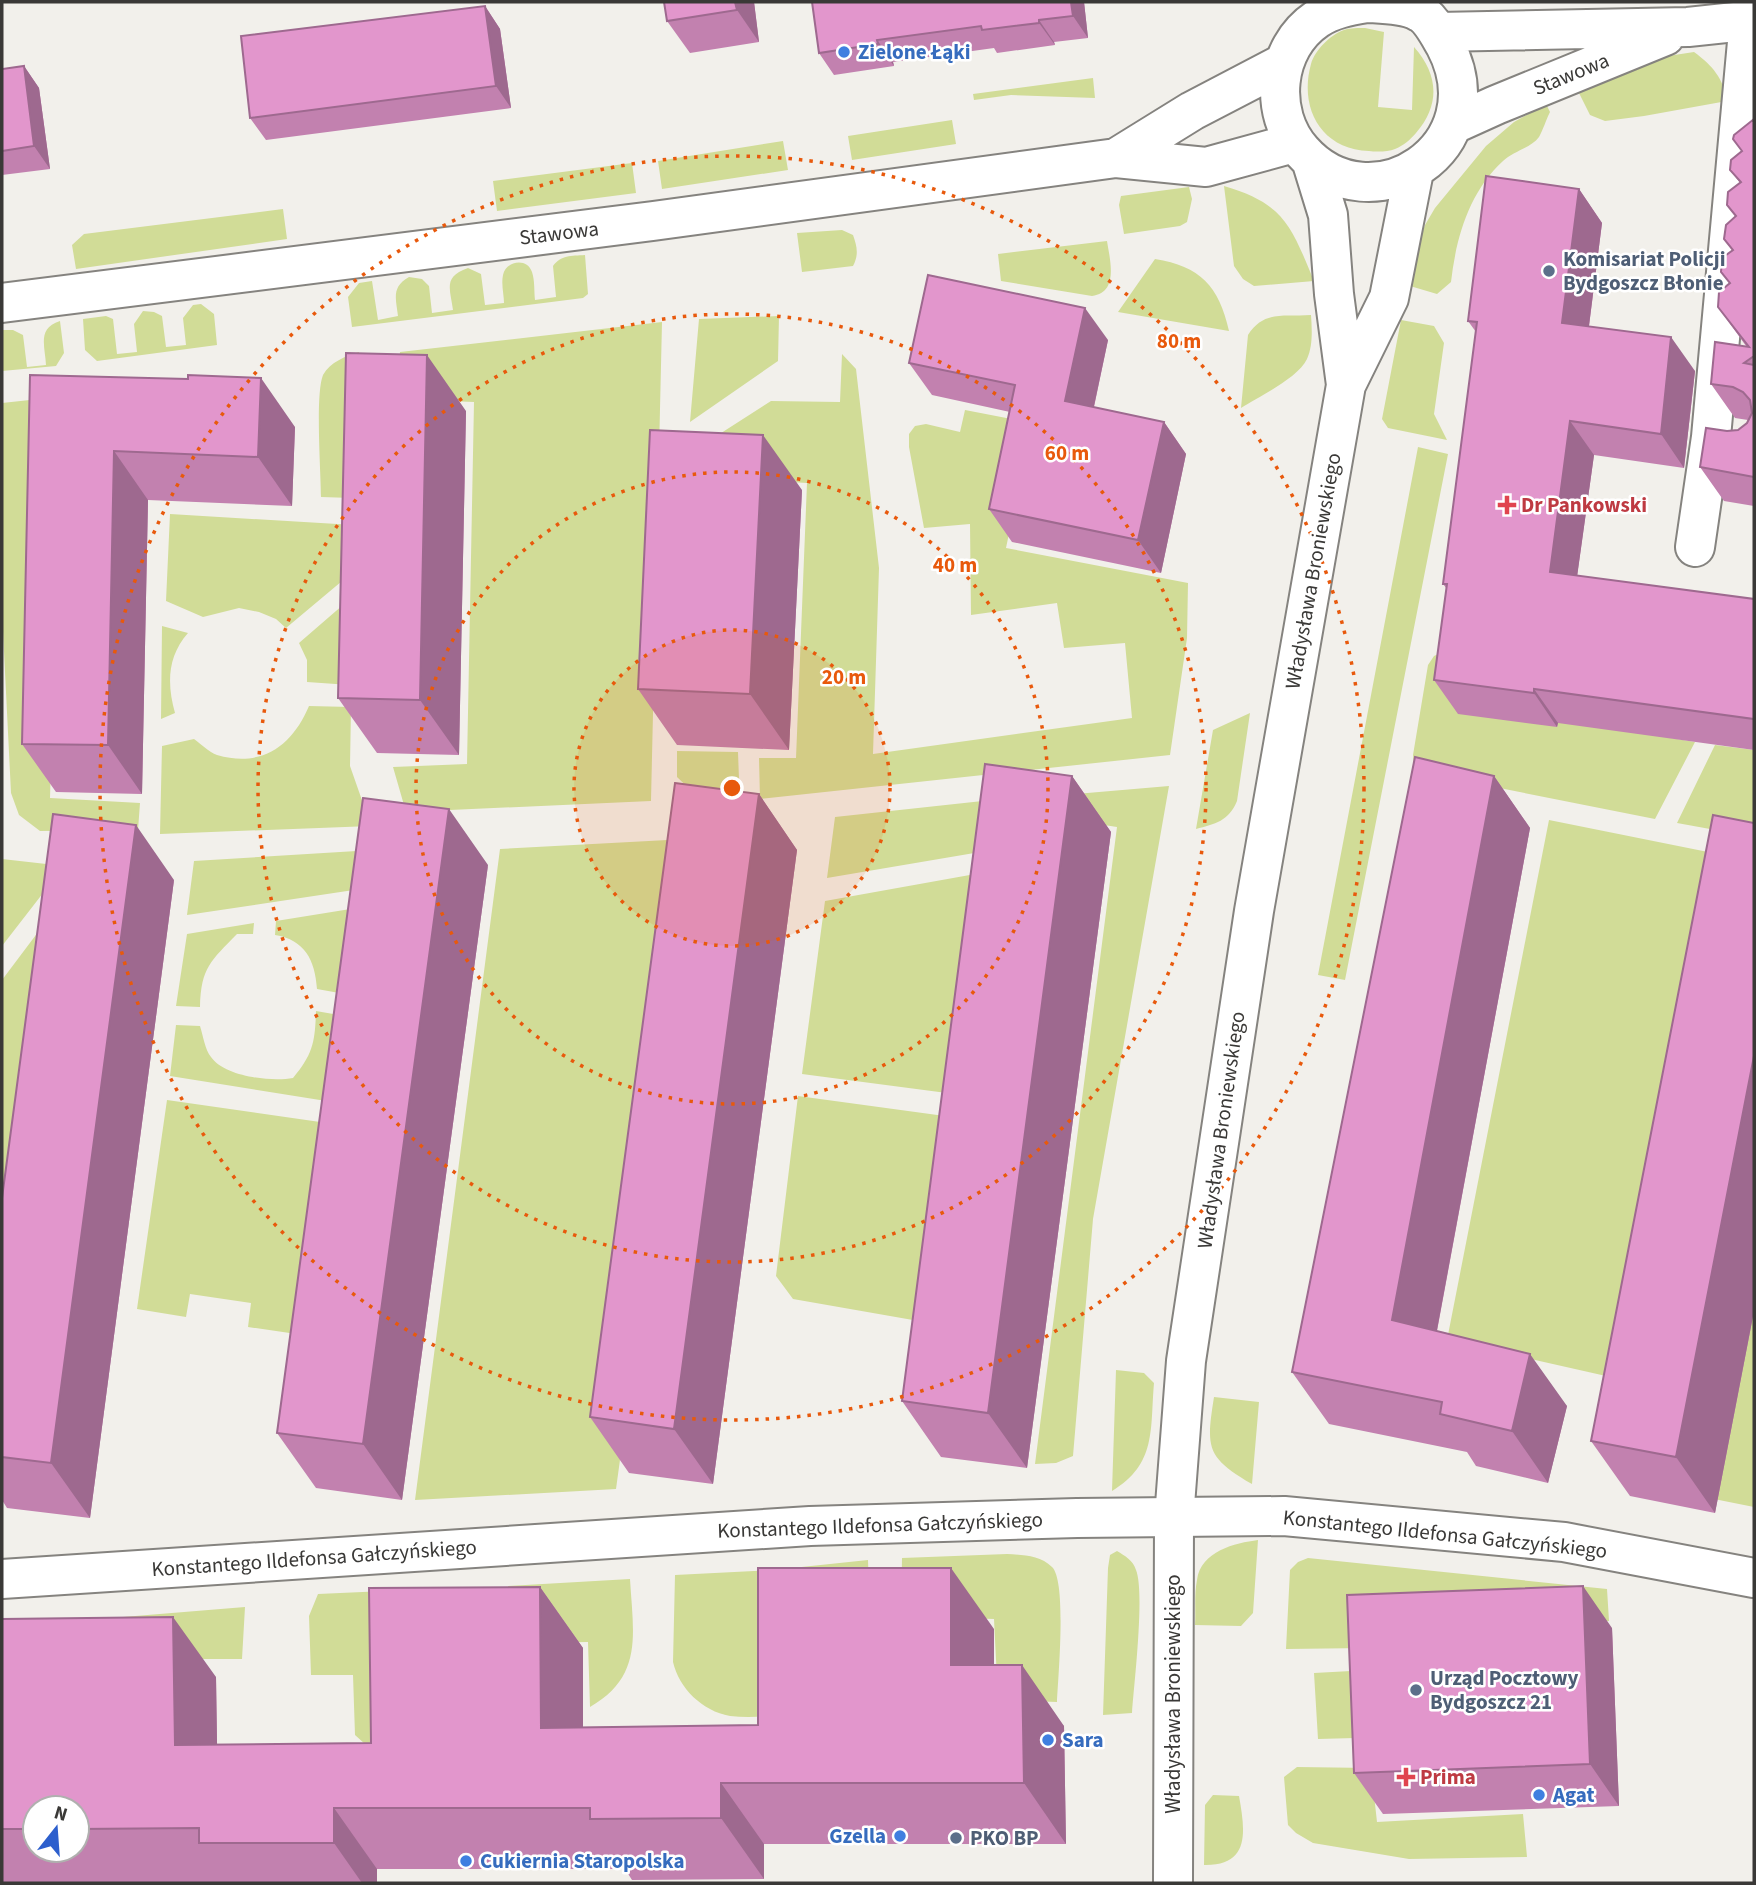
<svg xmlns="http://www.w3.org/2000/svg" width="1756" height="1885" viewBox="0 0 1756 1885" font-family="'Source Sans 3',sans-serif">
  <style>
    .green { fill: #d1dc97 }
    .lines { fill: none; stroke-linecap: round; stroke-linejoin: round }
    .minor-casing { stroke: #85837f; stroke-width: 42 }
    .tertiary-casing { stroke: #85837f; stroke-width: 42 }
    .minor { stroke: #fff; stroke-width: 38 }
    .tertiary { stroke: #fff; stroke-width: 38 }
    .wall { fill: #c281af; fill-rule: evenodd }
    .shaded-wall { fill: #9e698f }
    .building { fill: #e296cc; stroke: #9e698f; stroke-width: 2 }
    .ring { fill: none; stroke: #e8590c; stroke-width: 3.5; stroke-dasharray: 3.5 7 }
    .shop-dot { fill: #3f7fe0; stroke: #fff; stroke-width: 2.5 }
    .service-dot { fill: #5c6f8a; stroke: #fff; stroke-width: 2.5 }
    .health-dot { fill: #e0444e; stroke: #fff; stroke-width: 2.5 }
    .labels { text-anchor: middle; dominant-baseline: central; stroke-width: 5; stroke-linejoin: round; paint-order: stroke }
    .shop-label { font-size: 21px; font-weight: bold; fill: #366cbe; stroke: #fff; text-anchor: start }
    .street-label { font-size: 21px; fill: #3a3937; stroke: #fff }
    .service-label { font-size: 21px; font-weight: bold; fill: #4e5e75; stroke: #fff; text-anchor: start }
    .health-label { font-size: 21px; font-weight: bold; fill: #be3a42; stroke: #fff; text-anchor: start }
    .centre { fill: #e8590c; stroke: #fff; stroke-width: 3.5 }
    .ring-label { font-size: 21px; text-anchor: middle; font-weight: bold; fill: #e8590c; stroke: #fff; stroke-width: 5; stroke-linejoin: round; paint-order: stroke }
  </style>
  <rect width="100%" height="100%" fill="#f2f0eb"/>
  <path class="green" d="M1365 28 1384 32 1378 107 1412 110 1414 47C1438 74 1441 104 1416 133 1411 139 1403 146 1395 149 1388 152 1376 152 1369 151 1320 149 1299 107 1311 64 1315 50 1330 35 1344 30 1350 28 1359 28 1365 28Z
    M1694 52C1713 66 1723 78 1727 101L1644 116 1605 121 1590 115 1578 91 1668 56Z
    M1093 78 1095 98 1011 95 974 100 973 94Z
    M1546 104 1550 112C1546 120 1543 130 1539 137 1531 148 1513 151 1503 161 1469 192 1456 238 1451 282L1437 294 1410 286 1417 249 1425 225 1435 208 1486 146 1514 122Z
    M952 120 956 144 852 160 848 136Z
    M783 141 788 170 662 189 658 161Z
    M632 163 636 193 497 211 493 181Z
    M1224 186C1285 204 1291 226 1314 281L1254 286 1243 279 1234 266Z
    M1189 187 1192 199 1187 222 1180 226 1124 234 1119 205 1121 196Z
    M283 209 287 239 76 269 72 245 84 234Z
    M842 230 853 235C857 246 859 255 853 266L802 272 797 233Z
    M1107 241C1110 260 1119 293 1092 296L1001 281 998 254Z
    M585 255 588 294 583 298 352 327 348 297 359 283 372 281 378 320 398 316C396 299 391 287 409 277L422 279 429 286 432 313 453 310C450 288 443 277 468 268L481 274 485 305 504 303C504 295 501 284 503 275 506 261 527 257 532 272 535 281 534 292 535 300L556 297 553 266C561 255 571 256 585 255Z
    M1155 259C1200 266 1219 286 1229 331L1118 312Z
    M201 304 214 314 217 345 97 361 85 350 83 319 106 316 113 319 117 354 137 352 134 324 143 311 154 312 162 316 166 347 186 345 183 318 193 305Z
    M1311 315C1312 329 1313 346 1307 359 1298 378 1260 396 1241 408L1248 335C1264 310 1284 317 1311 315Z
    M779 316 778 361 690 422 699 319Z
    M1401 320 1434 326 1444 343 1434 414 1447 440 1388 428 1382 419Z
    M60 321 64 353 56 366 2 371V330H13L23 335 27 367 46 365C45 346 37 328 60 321Z
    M662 322 651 801 406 812 393 767 467 764 474 402 397 399 400 352Z
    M359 352 352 498 321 497C321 472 315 395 323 375 330 362 346 356 359 352Z
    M842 354 856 369 879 568 873 754 1132 718 1125 643 1064 648 1057 603 971 615 970 524 924 528 909 447V434L915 426 926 424 960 432 965 410 1032 423 1006 548 1188 583 1187 638 1170 755 760 799 759 758H796L807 483 689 476 690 453 771 401 840 402Z
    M141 388 61 421 50 798 140 803 138 830 40 831 19 815 11 793 2 611V403Z
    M1418 447 1448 454 1345 980 1318 975Z
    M170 514 354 525V571L286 628 276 619 259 612 239 608 203 617 166 601Z
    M351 598 350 685 307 682V660L299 643Z
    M162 626 188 633C167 657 167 684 175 713L161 719Z
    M1443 652 1557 727 1558 719 1695 742 1655 819 1414 771 1413 755 1428 665 1434 656Z
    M309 706 351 707 350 766 371 826 160 834 162 746 194 739C201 744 209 752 217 755 262 768 292 746 309 706Z
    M1250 713 1237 801C1229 821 1215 824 1196 829L1213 730Z
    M1715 745 1754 750V837L1677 823Z
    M677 751 738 752 740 806 709 808 677 777Z
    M1169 786 1093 1219 1073 1456 1056 1463 1035 1464 1117 827 1026 813 1029 798Z
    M1001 799 992 850 827 878 835 817Z
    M1549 820 1708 852 1606 1376 1447 1340Z
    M705 838 616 1489 415 1500 500 849Z
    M373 850 367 888 187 915 194 861Z
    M2 859 64 866 2 946Z
    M992 871 962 1095 802 1074 825 901Z
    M81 875 2 1488V980Z
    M369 906 356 996 317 989C315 960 305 940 275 935L276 921Z
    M254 923 253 934H237C211 961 201 967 200 1007L176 1006 187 934Z
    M316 1011 356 1018 345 1104 170 1076 176 1025 200 1026C203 1035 205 1050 211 1057 225 1077 272 1082 293 1078 313 1054 315 1042 316 1011Z
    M798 1096 952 1117 930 1323 793 1299 776 1276Z
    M167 1100 341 1125 310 1336 248 1327 251 1303 190 1294 186 1317 137 1309Z
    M1754 1281V1507L1714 1499Z
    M1116 1370 1144 1373 1154 1383C1150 1429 1157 1464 1112 1491Z
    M1214 1397 1259 1402 1252 1484C1206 1457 1206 1448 1214 1397Z
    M1258 1540 1253 1613 1241 1626 1195 1625C1196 1611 1194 1595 1197 1580 1201 1551 1235 1543 1258 1540Z
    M1117 1551C1125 1556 1133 1560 1136 1570 1145 1592 1134 1684 1132 1713L1103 1715 1108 1568 1110 1555Z
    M1007 1554C1023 1555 1040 1555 1052 1567 1067 1581 1058 1678 1057 1702L998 1700 994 1619 901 1616 902 1558Z
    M1308 1558 1607 1589 1609 1621 1366 1629V1648L1286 1649 1290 1570 1298 1562Z
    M868 1560 870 1621 785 1716C768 1716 748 1718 730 1716 702 1711 679 1688 673 1662L675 1575 773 1570Z
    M630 1579C633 1633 644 1676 590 1707L588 1642 510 1643 508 1586Z
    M474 1587 475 1643 375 1753 355 1735 353 1675H311L309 1616 318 1594Z
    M245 1607 242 1659H122L123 1617Z
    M1351 1671 1355 1738 1318 1739 1314 1673Z
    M1297 1767 1371 1768 1377 1822 1523 1814 1527 1857 1409 1859 1313 1843 1296 1833 1288 1825 1284 1777Z
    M1213 1795 1239 1796C1245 1830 1251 1866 1204 1865L1205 1805Z"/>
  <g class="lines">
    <defs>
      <path id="minor" d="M1695 547 1711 437 1749 20
        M2 1579 810 1526 1077 1518 1284 1516 1564 1542 1754 1578"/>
      <path id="tertiary" d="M1367 3C1383 4 1405 4 1419 12 1430 17 1439 35 1445 45 1499 147 1371 229 1302 151 1268 113 1274 48 1317 19 1332 9 1349 6 1367 3Z
        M1438 32 1688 27 1754 20
        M1454 124 1496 105 1665 36
        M1116 158 1192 111 1284 63
        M1312 163 1328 215 1334 294 1346 385
        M2 303 653 221 1116 158 1206 167 1294 143
        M1173 1883 1174 1518 1186 1361 1254 911 1346 385 1389 298 1414 171"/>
    </defs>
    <use href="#minor" class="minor-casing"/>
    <use href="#tertiary" class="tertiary-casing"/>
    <use href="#minor" class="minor"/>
    <use href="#tertiary" class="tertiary"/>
  </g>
  <path class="wall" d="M664 2H754L759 42 690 53 667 21Z
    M812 2H1084L1088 38 1054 42 1055 45 997 53 994 48 893 62 894 66 834 75 819 53Z
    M485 6 500 29 511 108 266 140 250 118Z
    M24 66 39 88 50 169 2 175V69Z
    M1754 119V506L1724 501 1700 467 1727 431 1738 430 1747 423 1748 420 1735 418 1711 384 1746 346 1718 307 1730 284 1721 272 1732 250 1724 239 1736 217 1727 205 1740 183 1730 170 1742 151 1733 139Z
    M1579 189 1602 223 1589 326 1695 371 1684 468 1594 455 1577 576 1754 599V750L1558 723 1557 727 1458 714 1434 680 1447 589 1443 584 1476 332 1468 321Z
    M1108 340 1094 407 1164 422 1186 454 1161 573 1012 542 989 509 1010 412 932 395 909 363Z
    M30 375 295 427 292 506 148 500 142 794 56 792 22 744Z
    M466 411 459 755 377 753 338 698Z
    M802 490 789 750 677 745 638 689Z
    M1072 776 1111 832 1027 1468 941 1457 902 1401Z
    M1494 776 1530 828 1437 1331 1567 1406 1548 1483 1476 1466 1467 1452 1329 1424 1292 1372Z
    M759 794 797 850 713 1484 629 1473 590 1417Z
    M1754 823V1311L1715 1513 1630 1496 1591 1441Z
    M488 865 402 1500 316 1488 277 1433Z
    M174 880 90 1518 7 1508 2 1500V1198Z
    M540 1587 583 1648V1727L758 1725 994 1629V1665L1064 1726 1066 1844H764V1879L632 1880 625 1869H377V1883H2V1619L216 1677 217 1745 371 1743ZM35 1808H77V1850H35Z
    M1612 1628 1619 1806 1383 1814 1354 1773Z"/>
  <path class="shaded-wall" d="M735 2H754L759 42 737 10Z
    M1071 2H1084L1088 38 1073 16Z
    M485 6 500 29 511 108 496 86Z
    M1039 20 1054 42 1055 45 1039 23Z
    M877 40 893 62 894 66 878 44Z
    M24 66 39 88 50 169 34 146Z
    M1579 189 1602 223 1585 357 1562 323Z
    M1085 308 1108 340 1088 434 1065 401Z
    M1671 337 1695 371 1684 468 1661 434Z
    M427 355 466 411 459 755 420 700Z
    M261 378 295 427 292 506 258 457Z
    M1570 421 1594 455 1573 606 1550 572Z
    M1164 422 1186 454 1161 573 1138 540Z
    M763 435 802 490 789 750 750 694Z
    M114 451 148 500 142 794 108 745Z
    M1534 689 1558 723 1557 727 1534 693Z
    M1072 776 1111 832 1027 1468 988 1413Z
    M1494 776 1530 828 1429 1373 1392 1320Z
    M759 794 797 850 713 1484 674 1429Z
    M449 809 488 865 402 1500 363 1444Z
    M136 825 174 880 90 1518 51 1463Z
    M1754 1056V1311L1715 1513 1676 1457Z
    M1530 1354 1567 1406 1548 1483 1512 1431Z
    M951 1568 994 1629V1726L951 1665Z
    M1583 1586 1612 1628 1619 1806 1590 1764Z
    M540 1587 583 1648V1789L541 1728Z
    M173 1617 216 1677 218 1806 175 1745Z
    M1022 1665 1064 1726 1066 1844 1024 1783Z
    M721 1783 764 1844V1879L721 1818Z
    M334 1808 377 1869V1883H362L334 1843Z"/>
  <path class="building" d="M664 2H735L737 10 667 21Z
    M812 2H1071L1073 16 1039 20V23L982 30 981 26 877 40 878 44 819 53Z
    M485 6 496 86 250 118 241 36Z
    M24 66 34 146 2 151V69Z
    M1754 119V356L1744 363 1754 365V477L1700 467 1706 428 1727 431 1738 430 1747 423 1752 413 1750 400 1743 392 1733 387 1711 384 1715 342 1749 347 1718 307 1719 292 1730 283 1721 272 1722 258 1733 250 1724 239 1726 225 1736 216 1727 205 1728 192 1741 182 1730 170 1731 160 1742 151 1733 139 1734 135Z
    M1486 176 1579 189 1562 323 1671 337 1661 434 1570 421 1550 572 1754 599V719L1534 689V693L1434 680 1447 584H1443L1477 322 1468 321Z
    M928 275 1085 308 1065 401 1164 422 1138 540 989 509 1015 385 909 363Z
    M346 353 427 355 420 700 338 698Z
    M30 375 188 379V375L261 378 258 457 114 451 108 745 22 744Z
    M650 430 763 435 750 694 638 689Z
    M1415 757 1494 776 1392 1320 1530 1354 1512 1431 1440 1414 1442 1402 1292 1372Z
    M985 764 1072 776 988 1413 902 1401Z
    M675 783 759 794 674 1429 590 1417Z
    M363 798 449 809 363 1444 277 1433Z
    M53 814 136 825 51 1463 2 1457V1198Z
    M1713 815 1754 823V1056L1676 1457 1591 1441Z
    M758 1568H951V1665H1022L1024 1783H721V1818L590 1819V1808H334V1843H199V1828L77 1829V1808H35V1829H2V1619L173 1617 175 1745 371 1743 369 1588 540 1587 541 1728 758 1725Z
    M1583 1586 1590 1764 1354 1773 1347 1595Z"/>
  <circle cx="732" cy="788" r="158" fill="#e8590c" fill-opacity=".12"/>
  <g class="ring">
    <circle cx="732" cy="788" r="158"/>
    <circle cx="732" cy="788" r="316"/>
    <circle cx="732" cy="788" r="474"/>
    <circle cx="732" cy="788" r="632"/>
  </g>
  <g class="shop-dot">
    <circle cx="844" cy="52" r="7"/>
    <circle cx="1048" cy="1740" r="7"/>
    <circle cx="1539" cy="1795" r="7"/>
    <circle cx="900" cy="1836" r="7"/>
    <circle cx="466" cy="1861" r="7"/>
  </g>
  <g class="service-dot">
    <circle cx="1549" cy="271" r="7"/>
    <circle cx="1416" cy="1690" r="7"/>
    <circle cx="956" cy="1838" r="7"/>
  </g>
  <g class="health-dot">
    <path d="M1503.5 494.5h7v7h7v7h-7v7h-7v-7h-7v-7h7z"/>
    <path d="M1402.5 1766.5h7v7h7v7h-7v7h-7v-7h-7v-7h7z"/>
  </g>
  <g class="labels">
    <g class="shop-label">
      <text x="858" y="52">Zielone Łąki</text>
      <text x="1062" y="1740">Sara</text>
      <text x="1553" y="1795">Agat</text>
      <text x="886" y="1836" text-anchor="end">Gzella</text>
      <text x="480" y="1861">Cukiernia Staropolska</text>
    </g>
    <g class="street-label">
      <text transform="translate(1571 74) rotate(-22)">Stawowa</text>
      <text transform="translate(559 233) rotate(-7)">Stawowa</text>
      <text transform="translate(1313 571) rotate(-80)">Władysława Broniewskiego</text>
      <text transform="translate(1221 1130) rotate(-82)">Władysława Broniewskiego</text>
      <text transform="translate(880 1525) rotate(-2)">Konstantego Ildefonsa Gałczyńskiego</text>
      <text transform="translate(1445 1534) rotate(6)">Konstantego Ildefonsa Gałczyńskiego</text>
      <text transform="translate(314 1558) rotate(-4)">Konstantego Ildefonsa Gałczyńskiego</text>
      <text transform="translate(1173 1694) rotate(-90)">Władysława Broniewskiego</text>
    </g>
    <g class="service-label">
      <text x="1563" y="259">Komisariat Policji<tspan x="1563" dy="24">Bydgoszcz Błonie</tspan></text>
      <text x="1430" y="1678">Urząd Pocztowy<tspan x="1430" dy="24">Bydgoszcz 21</tspan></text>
      <text x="970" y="1838">PKO BP</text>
    </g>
    <g class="health-label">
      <text x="1521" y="505">Dr Pankowski</text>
      <text x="1420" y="1777">Prima</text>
    </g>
  </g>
  <circle cx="732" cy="788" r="10" class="centre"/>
  <g class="ring-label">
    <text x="1179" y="348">80 m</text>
    <text x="1067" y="460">60 m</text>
    <text x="955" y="572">40 m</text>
    <text x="844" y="684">20 m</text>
  </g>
  <rect width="1756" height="1885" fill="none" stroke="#3a3937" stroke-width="7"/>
  <g transform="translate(56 1829) rotate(17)"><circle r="33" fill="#ffffff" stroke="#b0b0af" stroke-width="2"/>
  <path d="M0-5L12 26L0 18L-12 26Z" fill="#2d5fcd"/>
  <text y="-10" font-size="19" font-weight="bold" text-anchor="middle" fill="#3a3937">N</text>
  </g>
</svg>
